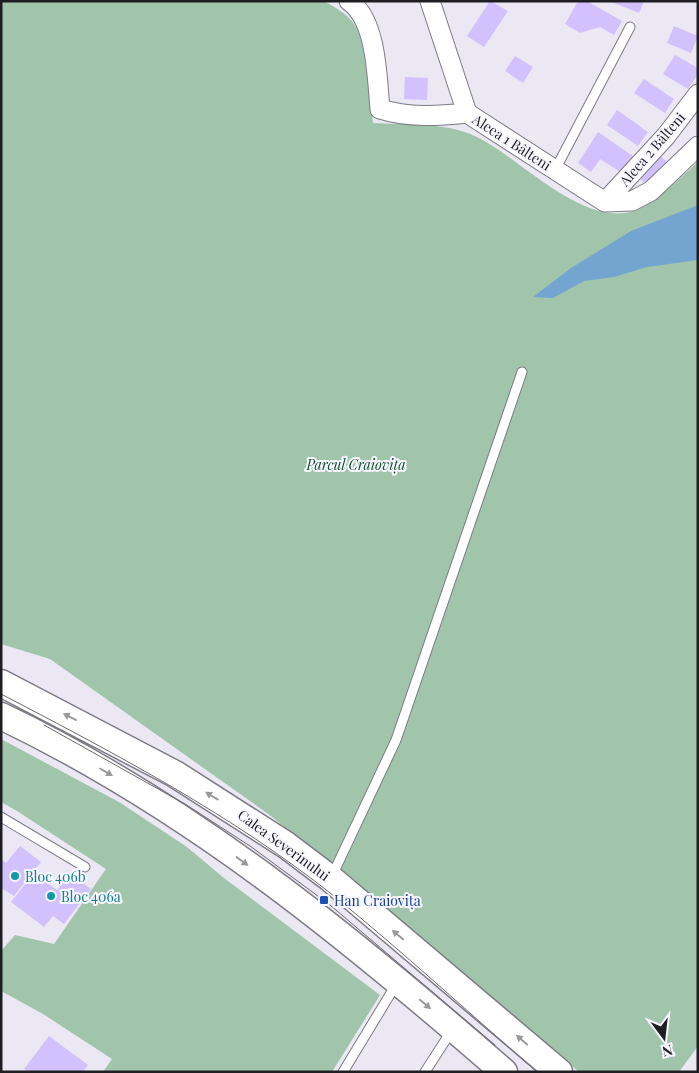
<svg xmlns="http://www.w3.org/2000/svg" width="699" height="1073" viewBox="0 0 699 1073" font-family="'Playfair Display',serif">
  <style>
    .green { fill: #a1c5aa }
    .water { fill: #74a5d1 }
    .building { fill: #d2c1fd }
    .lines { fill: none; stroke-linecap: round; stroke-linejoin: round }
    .service-casing { stroke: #7d7b85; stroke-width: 11 }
    .minor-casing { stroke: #7d7b85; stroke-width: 21 }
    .secondary-casing { stroke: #7d7b85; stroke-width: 29 }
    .service { stroke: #fff; stroke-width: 9 }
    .minor { stroke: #fff; stroke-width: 19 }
    .secondary { stroke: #fff; stroke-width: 26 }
    .tram { stroke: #6b6970; stroke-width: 1 }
    .oneway { fill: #9a999b }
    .culture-dot { fill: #0f9aa8; stroke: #f8f6ff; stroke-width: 2 }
    .transit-dot { fill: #1a4fb4; stroke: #f8f6ff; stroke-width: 2 }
    .labels { text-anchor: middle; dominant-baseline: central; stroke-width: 4; stroke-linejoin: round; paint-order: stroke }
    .street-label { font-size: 14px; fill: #1e1d21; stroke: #f8f6ff }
    .park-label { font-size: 14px; font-style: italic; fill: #0e522c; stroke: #f8f6ff }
    .culture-label { font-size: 14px; fill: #0d838f; stroke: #f8f6ff; text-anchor: start }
    .transit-label { font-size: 14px; fill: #164399; stroke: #f8f6ff; text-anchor: start }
  </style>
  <rect width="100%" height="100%" fill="#ebe8f4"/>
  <path class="green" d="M1 1H323C332 5 349 15 354 24 368 47 370 96 373 123 406 125 444 122 475 136 521 157 590 238 645 206 664 194 681 177 698 162V1046L679 1072H579L271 816 50 659 1 644Z
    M1 739 119 802 187 847 224 878 380 995 332 1072H103L112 1059 43 1014 1 991V951L15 935 54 944 106 869 17 811 1 802Z"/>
  <path class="water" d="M698 205V260L647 267 614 277 584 281 553 298 533 297 571 268 631 231Z"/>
  <path class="building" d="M490 1 508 11 484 47 467 36Z
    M578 1H587L622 21 614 35 600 27 580 33 565 24Z
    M609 1H644L639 13Z
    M674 26 698 36 691 53 667 43Z
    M675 55 698 68V74L688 89 663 74Z
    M515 56 533 67 523 83 505 71Z
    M405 77 428 78 427 100 404 99Z
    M644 79 674 99 665 113 634 93Z
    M617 110 648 132 638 146 607 125Z
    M598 132 633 156 622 173 600 159 591 172 578 163Z
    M658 154 667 162 646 184 637 176Z
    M20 846 41 862 14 896 3 889 1 891V859L6 863Z
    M34 873 57 890 70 873 91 889 64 924 53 916 44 927 11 902Z
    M49 1036 88 1065 83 1072H28L24 1069Z"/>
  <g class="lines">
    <defs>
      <path id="service" d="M555 170 630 27
        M1 817 85 867
        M332 876 396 740 522 372
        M343 1072 397 983
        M425 1072 452 1030"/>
      <path id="minor" d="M349 1C377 20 377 78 380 109 408 118 438 116 467 113
        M430 1 467 113 605 202
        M605 202 666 136 698 94
        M605 202 632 201 651 191 698 146"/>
      <path id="secondary" d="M1 683 175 774 286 845 331 879 559 1072
        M1 716C188 805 349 937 504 1072"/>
    </defs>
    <use href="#service" class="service-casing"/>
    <use href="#minor" class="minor-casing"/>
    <use href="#secondary" class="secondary-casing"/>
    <use href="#service" class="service"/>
    <use href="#minor" class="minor"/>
    <use href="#secondary" class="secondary"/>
    <path class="tram" d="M1 694C116 754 232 815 334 896 403 952 469 1013 537 1072
      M44 725 185 804 250 846 330 905 495 1045"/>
  </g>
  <defs><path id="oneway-solid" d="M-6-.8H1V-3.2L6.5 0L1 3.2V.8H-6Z" transform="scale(1.25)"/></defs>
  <g class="oneway">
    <use href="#oneway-solid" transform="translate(70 717) rotate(-153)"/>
    <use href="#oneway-solid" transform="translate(106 772) rotate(30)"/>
    <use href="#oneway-solid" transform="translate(212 796) rotate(-149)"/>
    <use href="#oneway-solid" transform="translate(242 861) rotate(36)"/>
    <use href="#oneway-solid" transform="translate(398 935) rotate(-140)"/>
    <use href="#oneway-solid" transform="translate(425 1004) rotate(40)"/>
    <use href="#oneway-solid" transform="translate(522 1040) rotate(-139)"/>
  </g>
  <g class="culture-dot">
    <circle cx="15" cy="876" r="5"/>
    <circle cx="51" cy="896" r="5"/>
  </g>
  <rect class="transit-dot" x="319" y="895" width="10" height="10" rx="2.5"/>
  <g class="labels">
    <g class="street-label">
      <text transform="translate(512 142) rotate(33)">Aleea 1 Bâlteni</text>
      <text transform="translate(652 149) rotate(-49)">Aleea 2 Bâlteni</text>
      <text transform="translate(284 845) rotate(36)">Calea Severinului</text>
    </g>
    <g class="park-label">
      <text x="356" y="464">Parcul Craiovița</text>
    </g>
    <g class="culture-label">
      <text x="25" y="876">Bloc 406b</text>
      <text x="61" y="896">Bloc 406a</text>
    </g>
    <g class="transit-label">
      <text x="334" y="900">Han Craiovița</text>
    </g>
  </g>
  <rect width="699" height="1073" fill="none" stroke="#1e1d21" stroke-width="5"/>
  <g transform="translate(664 1038) rotate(165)" stroke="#f8f6ff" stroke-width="4" paint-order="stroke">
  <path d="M0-4L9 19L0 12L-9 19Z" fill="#1e1d21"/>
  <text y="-8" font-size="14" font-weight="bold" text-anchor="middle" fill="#1e1d21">N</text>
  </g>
</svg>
